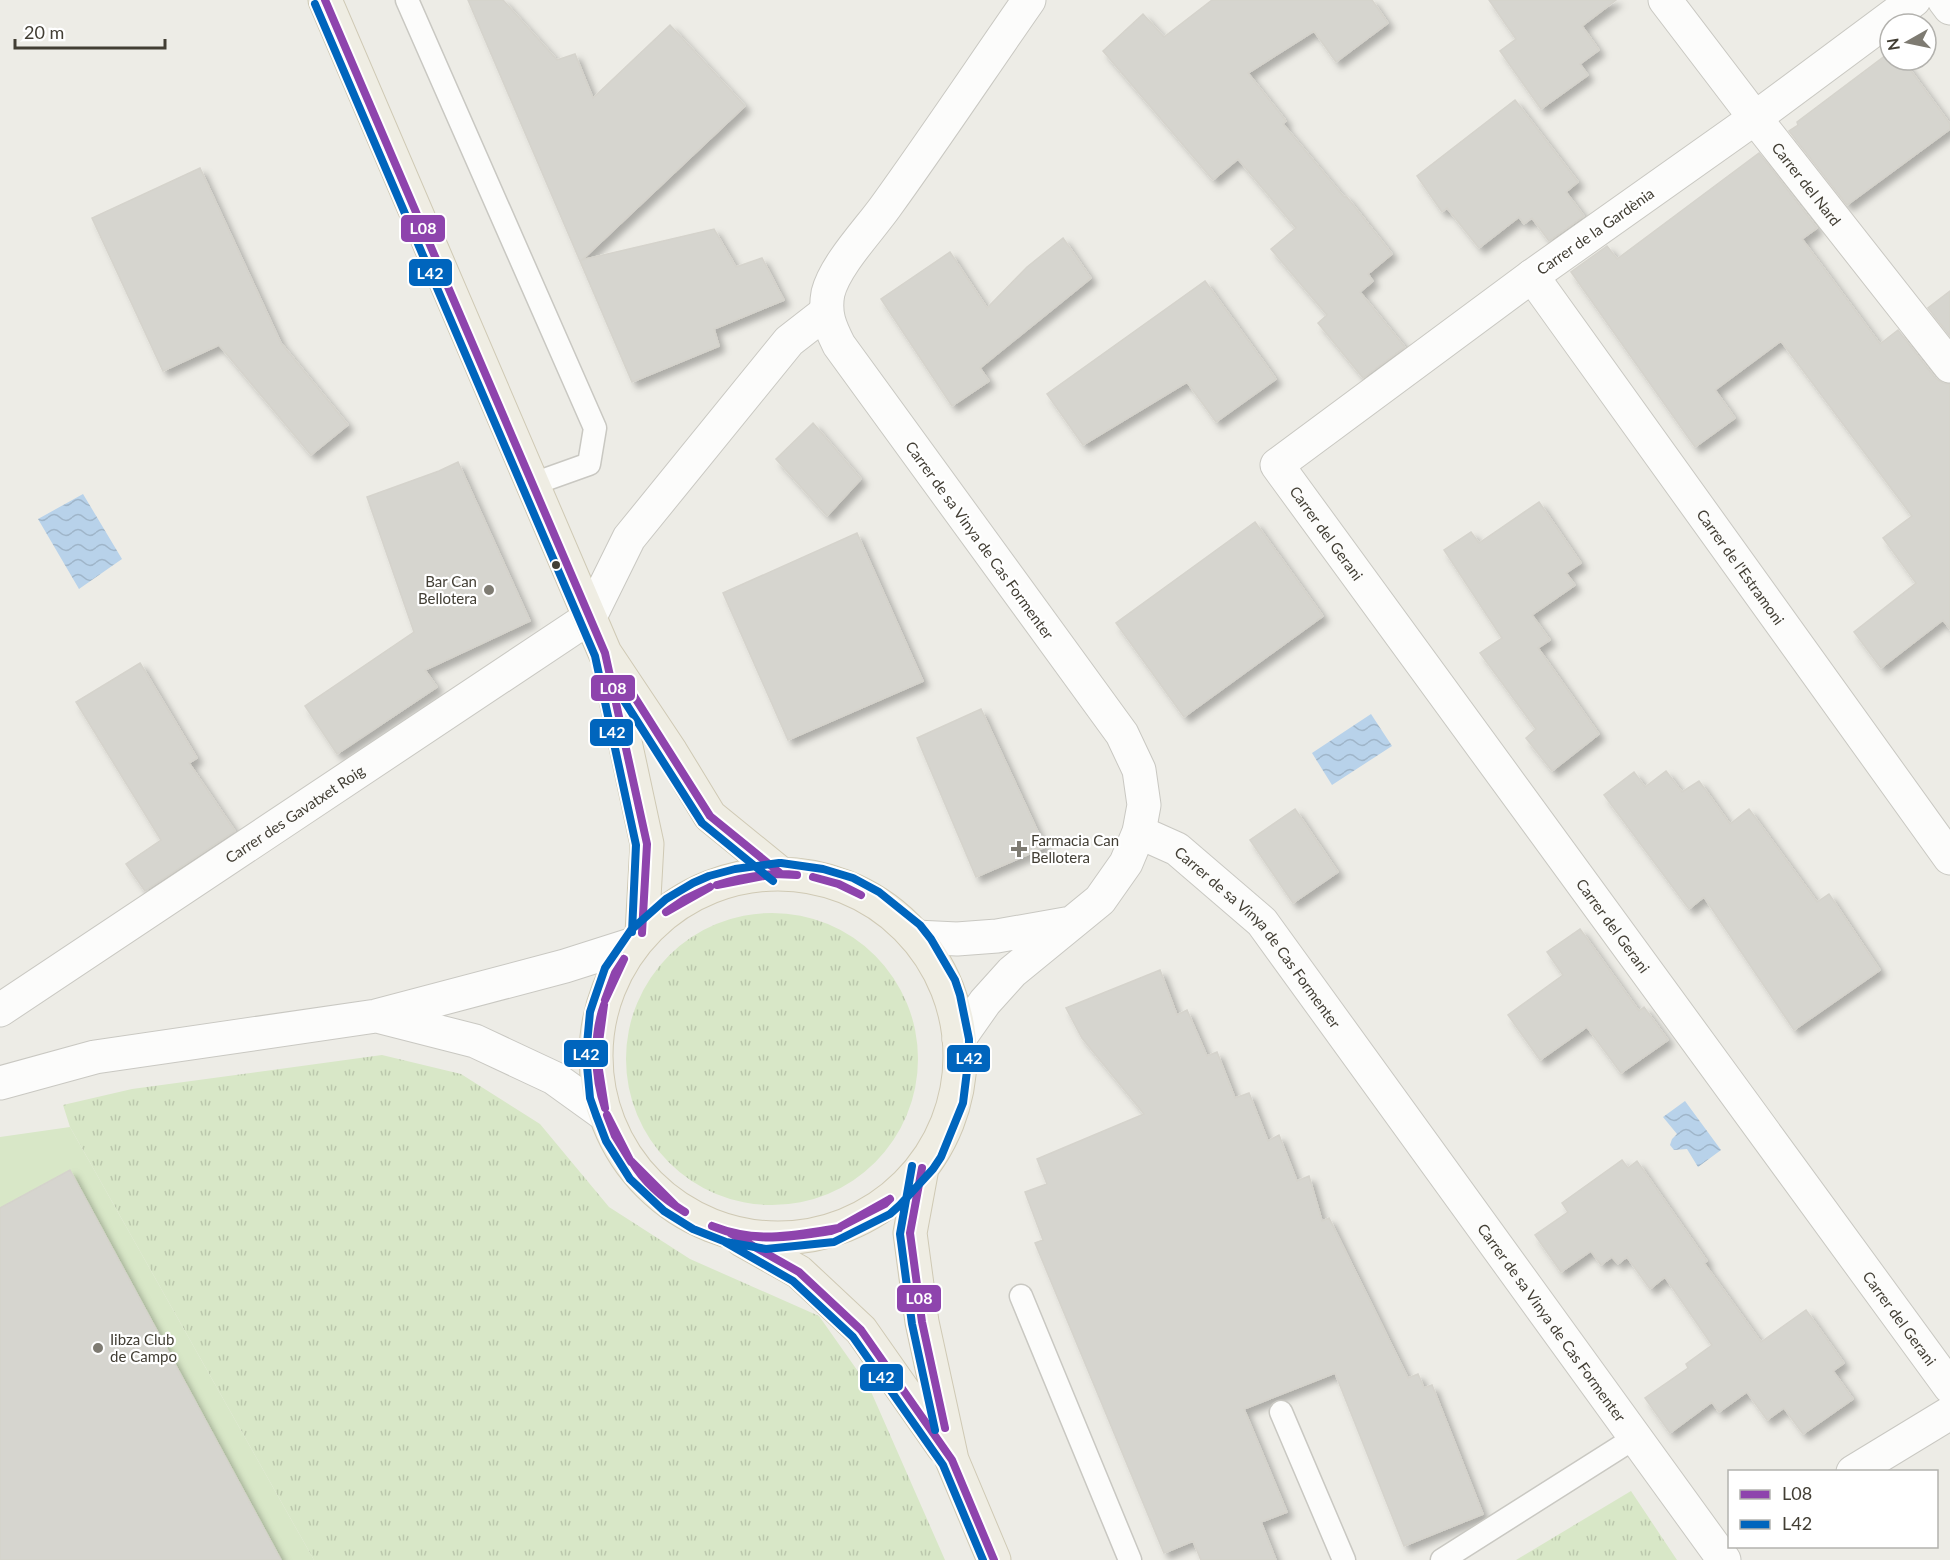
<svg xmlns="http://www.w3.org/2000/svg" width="1950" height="1560" viewBox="0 0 1950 1560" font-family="Lato,sans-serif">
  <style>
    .grass { fill: url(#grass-tufts) }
    .garden { fill: #d8e7c7 }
    .water { fill: url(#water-waves) }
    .building { fill: #d6d5cf; stroke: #d5d3cc; stroke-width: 1.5; filter: url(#shadow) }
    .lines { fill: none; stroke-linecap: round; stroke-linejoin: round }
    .service-casing { stroke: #c9c8c2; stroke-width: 25 }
    .minor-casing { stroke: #c9c8c2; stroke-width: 35 }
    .tertiary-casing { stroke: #c9c8c2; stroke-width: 35 }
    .primary-casing { stroke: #cfc9b4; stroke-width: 35 }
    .service { stroke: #fcfcfb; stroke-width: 22 }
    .minor { stroke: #fcfcfb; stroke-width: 33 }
    .tertiary { stroke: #fcfcfb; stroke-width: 33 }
    .primary { stroke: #efede3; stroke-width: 33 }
    .bus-1-casing { stroke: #fff; stroke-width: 12 }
    .bus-2-casing { stroke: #fff; stroke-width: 12 }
    .bus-1 { stroke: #8e44ad; stroke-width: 8 }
    .bus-2 { stroke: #0065bd; stroke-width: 8 }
    .bus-dot { fill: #423e34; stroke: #fff; stroke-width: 2 }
    .poi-dot { fill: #7e7b72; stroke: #fff; stroke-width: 2 }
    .labels { text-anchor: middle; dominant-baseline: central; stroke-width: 4.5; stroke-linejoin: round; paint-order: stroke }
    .street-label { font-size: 15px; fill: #423e34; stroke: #fff }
    .poi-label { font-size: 15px; fill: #423e34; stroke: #fff; text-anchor: start }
    .line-badge { stroke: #fff; stroke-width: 2 }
    .badge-label { font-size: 16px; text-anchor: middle; font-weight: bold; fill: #fff }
  </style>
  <defs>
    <pattern id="grass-tufts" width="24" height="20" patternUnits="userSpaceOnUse" patternTransform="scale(1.5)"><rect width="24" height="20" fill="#d8e7c7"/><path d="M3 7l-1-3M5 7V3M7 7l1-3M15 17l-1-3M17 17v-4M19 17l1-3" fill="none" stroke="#bbc7ac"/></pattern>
    <pattern id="water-waves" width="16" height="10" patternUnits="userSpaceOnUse" patternTransform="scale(1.5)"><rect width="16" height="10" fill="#b8d2ea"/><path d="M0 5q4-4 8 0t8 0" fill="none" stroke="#9fb5c9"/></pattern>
    <filter id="shadow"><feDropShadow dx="5.5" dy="5.5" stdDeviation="3" flood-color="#0004"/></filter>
  </defs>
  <rect width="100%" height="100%" fill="#edece6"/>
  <path class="grass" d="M626 1059a146 146 0 1 1 292 0a146 146 0 1 1-292 0Z
    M382 1055 461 1074 540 1124 609 1207 690 1259 819 1316 869 1387 945 1560H314L70 1127 63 1105 132 1089Z
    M1631 1491 1677 1560H1516Z"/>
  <path class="garden" d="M70 1127 314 1560H0V1137Z"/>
  <path class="water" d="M83 494 122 559 79 589 38 519Z
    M1371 714 1392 746 1332 785 1312 753Z
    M1685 1101 1721 1150 1698 1167 1687 1149 1674 1150 1670 1145 1672 1139 1677 1134 1663 1117Z"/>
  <path class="building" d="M468 0H503L557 60 575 54 593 98 670 25 745 106 582 260 714 229 736 267 762 258 784 300 714 329 719 346 632 382Z
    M1212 0H1372L1388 23 1336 62 1314 31 1248 73 1286 121 1283 124 1344 197 1346 196 1392 254 1368 274 1373 281 1360 292 1405 347 1363 378 1318 323 1327 315 1271 249 1296 228 1238 159 1213 180 1103 51 1143 14 1164 37Z
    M1489 0H1616L1582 26 1599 50 1580 64 1588 75 1541 109 1500 51 1516 39Z
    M1890 52V60H1903L1950 124V129L1847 205 1789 131 1798 125 1797 122Z
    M1515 100 1578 182 1566 192 1584 216 1549 241 1532 218 1524 224 1519 217 1479 248 1447 208 1442 212 1417 176Z
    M1759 153 1817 228 1802 239 1880 344 1898 330 1935 378 1943 383 1950 384V629L1943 620 1881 668 1854 632 1916 583 1883 538 1912 516 1781 341 1715 390 1735 418 1695 447 1571 272 1607 246 1617 259Z
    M200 168 281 343 348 425 311 455 219 345 163 371 92 218Z
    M1063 238 1091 278 980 368 989 381 952 406 881 299 950 252 987 308 1027 267Z
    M1205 281 1276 379 1216 422 1187 382 1083 445 1047 394Z
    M1950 291V336L1928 308Z
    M813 423 861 479 827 516 776 459Z
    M458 462 530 621 425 670 437 687 337 754 305 706 414 632 367 497 439 471Z
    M1539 502 1581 563 1566 573 1575 585 1532 615 1550 640 1538 648 1599 734 1552 771 1526 738 1536 729 1480 653 1502 638 1444 550 1471 532 1479 543Z
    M1255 522 1323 616 1184 717 1116 623Z
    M857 533 923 681 788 740 723 593Z
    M140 663 197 758 189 763 235 831 145 891 126 864 161 840 76 702Z
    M981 709 1045 847 976 877 917 738Z
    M1666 771 1682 792 1699 781 1730 824 1749 809 1817 902 1829 894 1880 970 1794 1030 1704 897 1689 909 1604 795 1634 772 1645 787Z
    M1295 809 1338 872 1293 903 1250 840Z
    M1580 929 1639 1011 1644 1007 1668 1040 1621 1073 1587 1027 1540 1060 1508 1015 1563 975 1547 952Z
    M1160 970 1177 1015 1187 1010 1207 1056 1217 1052 1235 1098 1249 1093 1268 1141 1279 1135 1297 1181 1309 1176 1322 1221 1329 1218 1408 1378 1418 1374 1424 1388 1432 1385 1483 1514 1404 1546 1335 1373 1244 1409 1287 1512 1261 1522 1276 1560H1201L1193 1541 1164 1553 1035 1243 1043 1240 1025 1192 1047 1184 1037 1159 1144 1114 1082 1038 1066 1008Z
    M1622 1160 1628 1168 1637 1161 1707 1261 1704 1263 1761 1342 1806 1310 1844 1363 1833 1371 1853 1399 1803 1434 1784 1408 1767 1420 1747 1392 1719 1412 1712 1402 1670 1433 1645 1398 1688 1368 1686 1364 1712 1345 1665 1277 1650 1289 1627 1257 1618 1264 1612 1257 1601 1265 1591 1251 1561 1272 1535 1235 1568 1212 1562 1203Z
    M70 1170 281 1560H0V1208Z"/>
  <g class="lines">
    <defs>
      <path id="service" d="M407 0 595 428 589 464 533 484
        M1021 1296 1130 1560
        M1281 1412 1344 1560
        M1442 1560 1636 1437"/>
      <g id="minor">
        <path id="s1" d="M1665 0 1755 118 1950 366"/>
        <path id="s2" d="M1914 0 1755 118 1532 276 1277 465 1950 1387"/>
        <path d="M1944 0 1950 8"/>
        <path id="s3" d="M1532 276 1950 858"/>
        <path id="s4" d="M1139 832 1177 849 1262 922 1724 1560"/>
        <path id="s5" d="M0 1010 590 617 629 538 789 341 825 313"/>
        <path d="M1853 1472 1950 1413"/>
      </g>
      <path id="tertiary" d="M916 937 957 939 997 936 1071 923
        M381 1017 475 1041 554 1078 604 1114
        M959 1039 985 1002 1012 972 1100 900 1126 863 1139 832 1144 805 1139 770 1122 734 839 345C830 327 824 314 828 293 835 265 869 230 886 206 935 138 981 69 1029 0
        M0 1083 95 1057 376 1016 565 966 634 944"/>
      <path id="primary" d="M325 0 605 653 671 752 710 816 780 873
        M610 672 647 844 642 933
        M596 1056a182 182 0 1 1 364 0a182 182 0 1 1-364 0Z
        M922 1168 910 1233 922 1322 952 1460 994 1560
        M742 1240 799 1272 861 1330 943 1447"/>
    </defs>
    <use href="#service" class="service-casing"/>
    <use href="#minor" class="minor-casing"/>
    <use href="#tertiary" class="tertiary-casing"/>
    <use href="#primary" class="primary-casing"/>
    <use href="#service" class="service"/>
    <use href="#minor" class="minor"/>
    <use href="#tertiary" class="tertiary"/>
    <use href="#primary" class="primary"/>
    <defs>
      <path id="bus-1" d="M325 0 605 653 647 844 642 933
        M632 693 710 816 780 873
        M813 877 839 884 861 895
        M813 877 838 884 861 895
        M717 885C742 877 770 872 797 875
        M717 885 774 874 797 875
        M666 912 685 899 710 887
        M666 912 710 887
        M605 1000 615 973 624 959
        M605 1000 624 959
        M604 1005 597 1057 605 1108
        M604 1005C593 1035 594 1077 605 1108
        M607 1115 631 1162
        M607 1115 615 1136 631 1162
        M632 1162 676 1206 685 1212
        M632 1162C644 1182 665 1200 685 1212
        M922 1168 910 1233 922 1322 945 1428
        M712 1226C759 1244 791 1235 839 1228
        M712 1226C755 1244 787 1237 831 1231L839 1228
        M840 1227 890 1199
        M840 1227 885 1204 890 1199
        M730 1233 799 1272 861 1330 952 1460 994 1560"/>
      <path id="bus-2" d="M315 4 595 656 636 845 632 932
        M623 699 702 823 773 881
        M779 863 735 869 709 876 693 883 666 899 631 930 605 968 594 1000 590 1012 586 1055 590 1098 596 1115 606 1141 630 1179 664 1211 693 1229 726 1242 766 1249 834 1242 890 1214 900 1205 933 1169 941 1157 963 1103 969 1055V1039L960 995 955 980 931 939 920 925 879 892 853 878 823 869 781 863
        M912 1166 900 1234 912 1324 935 1430
        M725 1242 793 1281 853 1337 943 1465 983 1560"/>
    </defs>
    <use href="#bus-1" class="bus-1-casing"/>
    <use href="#bus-2" class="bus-2-casing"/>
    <use href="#bus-1" class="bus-1"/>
    <use href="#bus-2" class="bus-2"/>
  </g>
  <circle class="bus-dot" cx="556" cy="565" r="5"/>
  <g class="poi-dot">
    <circle cx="489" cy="590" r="6"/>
    <path d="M1016 840h6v6h6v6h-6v6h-6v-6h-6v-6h6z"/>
    <circle cx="98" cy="1348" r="6"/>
  </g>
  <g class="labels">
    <g class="street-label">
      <text stroke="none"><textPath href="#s1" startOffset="232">Carrer del Nard</textPath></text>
      <text transform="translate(1595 231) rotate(-35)">Carrer de la Gardènia</text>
      <text stroke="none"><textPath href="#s2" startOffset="873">Carrer del Gerani</textPath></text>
      <text transform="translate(980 540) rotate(54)">Carrer de sa Vinya de Cas Formenter</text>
      <text stroke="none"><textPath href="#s3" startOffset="358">Carrer de l'Estramoni</textPath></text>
      <text stroke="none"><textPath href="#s5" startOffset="354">Carrer des Gavatxet Roig</textPath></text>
      <text stroke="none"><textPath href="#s2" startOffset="1359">Carrer del Gerani</textPath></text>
      <text stroke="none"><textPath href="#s4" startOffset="162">Carrer de sa Vinya de Cas Formenter</textPath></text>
      <text stroke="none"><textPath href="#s2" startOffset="1845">Carrer del Gerani</textPath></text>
      <text stroke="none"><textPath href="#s4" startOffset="648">Carrer de sa Vinya de Cas Formenter</textPath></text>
    </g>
    <g class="poi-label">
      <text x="477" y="581" text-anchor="end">Bar Can<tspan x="477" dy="17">Bellotera</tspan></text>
      <text x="1031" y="840">Farmacia Can<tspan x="1031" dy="17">Bellotera</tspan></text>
      <text x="110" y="1339">Iibza Club<tspan x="110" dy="17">de Campo</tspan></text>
    </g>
  </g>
  <g class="line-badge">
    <rect x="400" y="214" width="46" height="29" rx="6" fill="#8e44ad"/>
    <rect x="408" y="258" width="45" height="29" rx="6" fill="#0065bd"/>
    <rect x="590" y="674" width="46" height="28" rx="6" fill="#8e44ad"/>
    <rect x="589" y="718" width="45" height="29" rx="6" fill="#0065bd"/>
    <rect x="563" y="1039" width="46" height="29" rx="6" fill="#0065bd"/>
    <rect x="946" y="1044" width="45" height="29" rx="6" fill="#0065bd"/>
    <rect x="896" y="1284" width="46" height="29" rx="6" fill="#8e44ad"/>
    <rect x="859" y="1363" width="45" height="29" rx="6" fill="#0065bd"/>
  </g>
  <g class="badge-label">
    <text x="423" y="234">L08</text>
    <text x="430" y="279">L42</text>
    <text x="613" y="694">L08</text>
    <text x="612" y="738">L42</text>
    <text x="586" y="1060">L42</text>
    <text x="969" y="1064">L42</text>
    <text x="919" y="1304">L08</text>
    <text x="881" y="1383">L42</text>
  </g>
  <rect x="1728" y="1470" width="210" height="78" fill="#ffffff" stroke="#b3b2ae" stroke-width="1.5"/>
  <rect x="1740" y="1490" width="30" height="9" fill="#8e44ad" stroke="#b3b2ae" stroke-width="1.5"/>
  <text x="1782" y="1500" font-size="18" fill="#423e34">L08</text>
  <rect x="1740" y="1520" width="30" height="9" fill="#0065bd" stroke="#b3b2ae" stroke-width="1.5"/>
  <text x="1782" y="1530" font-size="18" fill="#423e34">L42</text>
  <g transform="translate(1908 42) rotate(261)"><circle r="28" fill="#ffffff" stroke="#b3b2ae" stroke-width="1.5"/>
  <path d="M0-4.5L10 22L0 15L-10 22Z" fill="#7e7b72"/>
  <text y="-9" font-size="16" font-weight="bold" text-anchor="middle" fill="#423e34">N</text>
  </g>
  <path d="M15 39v9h150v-9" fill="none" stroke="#423e34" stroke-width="3"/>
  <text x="24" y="39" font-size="18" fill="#423e34" stroke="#ffffff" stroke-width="4.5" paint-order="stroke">20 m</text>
</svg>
